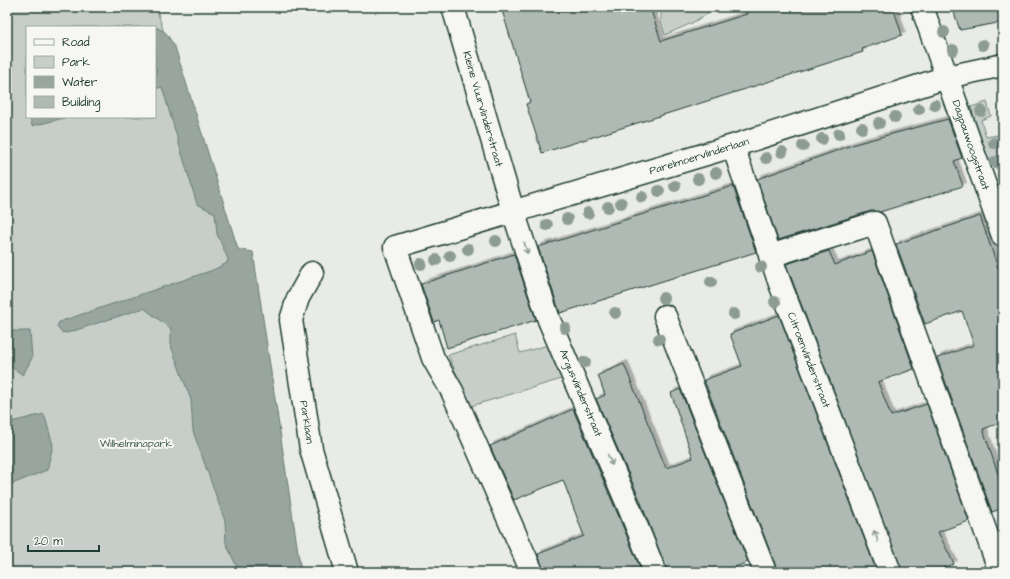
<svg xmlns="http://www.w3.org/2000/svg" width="1010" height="579" viewBox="0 0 1010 579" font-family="'Architects Daughter',sans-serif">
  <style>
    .green { fill: #c7cec9; stroke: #73867e; fill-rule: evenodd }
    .water { fill: #99a6a0; stroke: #687c75 }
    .building { fill: #b0bab5; stroke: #1f3d34; filter: url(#shadow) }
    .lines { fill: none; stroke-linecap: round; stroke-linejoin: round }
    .minor-casing { stroke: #1f3d34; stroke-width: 25 }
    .minor { stroke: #f6f6f2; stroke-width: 22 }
    .tree { fill: #8d9b95 }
    .oneway { stroke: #8a9a93 }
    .labels { text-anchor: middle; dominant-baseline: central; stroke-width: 4; stroke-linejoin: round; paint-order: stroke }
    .street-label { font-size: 11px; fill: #1f3d34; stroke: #f6f6f2 }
    .park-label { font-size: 11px; fill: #415a52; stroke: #f6f6f2 }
  </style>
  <defs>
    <filter id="shadow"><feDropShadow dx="3.5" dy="-3.5" stdDeviation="0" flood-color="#0004"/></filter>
  </defs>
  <rect width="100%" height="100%" fill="#e9ebe7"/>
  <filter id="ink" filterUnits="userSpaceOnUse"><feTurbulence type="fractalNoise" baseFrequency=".025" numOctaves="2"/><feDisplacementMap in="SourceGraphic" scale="8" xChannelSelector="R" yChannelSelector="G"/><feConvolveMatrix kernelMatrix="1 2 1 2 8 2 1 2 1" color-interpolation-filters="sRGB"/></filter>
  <g filter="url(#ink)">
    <path class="green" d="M7 7H156L237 269 287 572H7ZM27 27H155V117H27Z
      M661 7H718L692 23 665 35 661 22Z
      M987 102 991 116 981 120 986 137 998 135 1003 152V171L989 165 971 107Z
      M515 335 520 353 548 345 565 378 471 406 448 355Z"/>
    <path class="water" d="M155 28H158L166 33 175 47 238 249 253 252 301 572H239L226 543 225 521 193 431 191 400 171 346V329L144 308 67 333 61 332 57 327 59 322 213 270 227 263 228 259 217 234 215 213 197 204 162 87 155 89V74L157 73 155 65Z
      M30 117H68L32 126Z
      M7 331H30L32 358 23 375 7 364Z
      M44 414 53 445 47 470 7 486V423Z"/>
    <path class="building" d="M501 7H650L661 41 747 14 745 7H893L902 35 862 49 863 52 542 153 526 104 530 102Z
      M952 7H1003V22L960 30Z
      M948 119 962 158 954 161 963 186 880 212 871 211 778 240 757 179 858 143Z
      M733 186 756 252 560 313 538 247Z
      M980 216 1003 282V422L983 429 1003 489V508L992 512 937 358 974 345 962 311 925 324 896 244Z
      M829 251 835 265 872 251 914 369 878 382 891 416 927 404 969 521 938 532 954 564 933 572H902L786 264Z
      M514 254 536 320 447 348 439 320 434 322 421 284Z
      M779 315 877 572H778L704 380 742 366 730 334Z
      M624 364 666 468 693 458 671 393 680 389 748 562 723 572H667L640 500 596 399 605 395 598 375Z
      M573 409 616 510 642 572H544L538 554 584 536 563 480 514 500 490 446Z"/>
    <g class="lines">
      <defs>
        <path id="minor" d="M453 7 513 211 549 320 628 505 655 572
          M922 7 1003 236
          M733 146 779 281 890 572
          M770 256 875 223 998 566
          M312 273 298 298 291 320 311 449 347 572
          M665 316 765 572
          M532 572 452 391 433 358 395 247 733 146 947 77 1003 65"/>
      </defs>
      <use href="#minor" class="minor-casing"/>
      <use href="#minor" class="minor"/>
    </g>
    <g class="tree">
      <circle cx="944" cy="32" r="6"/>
      <circle cx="983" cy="45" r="6"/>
      <circle cx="953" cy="50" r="6"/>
      <circle cx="935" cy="105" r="6"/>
      <circle cx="919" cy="109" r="6"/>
      <circle cx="981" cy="111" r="6"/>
      <circle cx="895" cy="117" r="6"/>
      <circle cx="879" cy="123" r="6"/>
      <circle cx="862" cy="128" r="6"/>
      <circle cx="839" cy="134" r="6"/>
      <circle cx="822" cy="139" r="6"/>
      <circle cx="994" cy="143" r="6"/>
      <circle cx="803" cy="146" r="6"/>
      <circle cx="782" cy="152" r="6"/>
      <circle cx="766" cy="158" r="6"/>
      <circle cx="995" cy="162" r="6"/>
      <circle cx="716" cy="173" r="6"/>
      <circle cx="698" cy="179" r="6"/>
      <circle cx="675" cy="186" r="6"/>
      <circle cx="659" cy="191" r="6"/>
      <circle cx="642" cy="197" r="6"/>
      <circle cx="621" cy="203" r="6"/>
      <circle cx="608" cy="207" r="6"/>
      <circle cx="588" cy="213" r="6"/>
      <circle cx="567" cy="219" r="6"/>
      <circle cx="547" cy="225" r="6"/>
      <circle cx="496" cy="241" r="6"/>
      <circle cx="468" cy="249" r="6"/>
      <circle cx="450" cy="256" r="6"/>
      <circle cx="436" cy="260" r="6"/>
      <circle cx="421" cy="264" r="6"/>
      <circle cx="761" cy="267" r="6"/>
      <circle cx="711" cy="282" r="6"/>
      <circle cx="663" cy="298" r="6"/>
      <circle cx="775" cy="302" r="6"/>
      <circle cx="615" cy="313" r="6"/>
      <circle cx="734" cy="314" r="6"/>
      <circle cx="565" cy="328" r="6"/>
      <circle cx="659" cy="339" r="6"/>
      <circle cx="585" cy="362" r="6"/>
    </g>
    <defs><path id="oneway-shaft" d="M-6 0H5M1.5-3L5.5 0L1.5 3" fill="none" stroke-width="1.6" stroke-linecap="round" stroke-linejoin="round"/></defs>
    <g class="oneway">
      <use href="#oneway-shaft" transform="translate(526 248) rotate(72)"/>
      <use href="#oneway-shaft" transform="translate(610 460) rotate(67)"/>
      <use href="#oneway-shaft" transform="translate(876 536) rotate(-111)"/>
    </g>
  </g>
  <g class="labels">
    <g class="street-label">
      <text transform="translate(483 109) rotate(74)">Kleine Vuurvlinderstraat</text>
      <text transform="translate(971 145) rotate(71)">Dagpauwoogstraat</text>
      <text transform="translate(699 156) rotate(-17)">Parelmoervlinderlaan</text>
      <text transform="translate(809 360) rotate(69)">Citroenvlinderstraat</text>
      <text transform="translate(581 393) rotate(67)">Argusvlinderstraat</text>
      <text transform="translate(307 422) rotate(81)">Parklaan</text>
    </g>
    <g class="park-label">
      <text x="136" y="443">Wilhelminapark</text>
    </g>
  </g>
  <rect width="1010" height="579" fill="none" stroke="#f6f6f2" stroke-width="24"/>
  <rect x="12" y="12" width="986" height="555" fill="none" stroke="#1f3d34" stroke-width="1.5" filter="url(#ink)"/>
  <rect x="26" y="26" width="130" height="92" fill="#f6f6f2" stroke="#a0aca6"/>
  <rect x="34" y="39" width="20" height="6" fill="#f6f6f2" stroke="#a0aca6"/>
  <text x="62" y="46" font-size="12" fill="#1f3d34">Road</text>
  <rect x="34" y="56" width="20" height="12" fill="#c7cec9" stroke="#a0aca6"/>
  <text x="62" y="66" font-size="12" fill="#1f3d34">Park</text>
  <rect x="34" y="76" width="20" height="12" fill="#99a6a0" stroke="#a0aca6"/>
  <text x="62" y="86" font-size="12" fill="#1f3d34">Water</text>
  <rect x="34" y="96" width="20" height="12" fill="#b0bab5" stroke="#a0aca6"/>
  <text x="62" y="106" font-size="12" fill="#1f3d34">Building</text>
  <path d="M28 545v6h71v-6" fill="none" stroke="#1f3d34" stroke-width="2"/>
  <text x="34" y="545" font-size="12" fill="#1f3d34" stroke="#f6f6f2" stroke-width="3" paint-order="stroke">20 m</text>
</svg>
